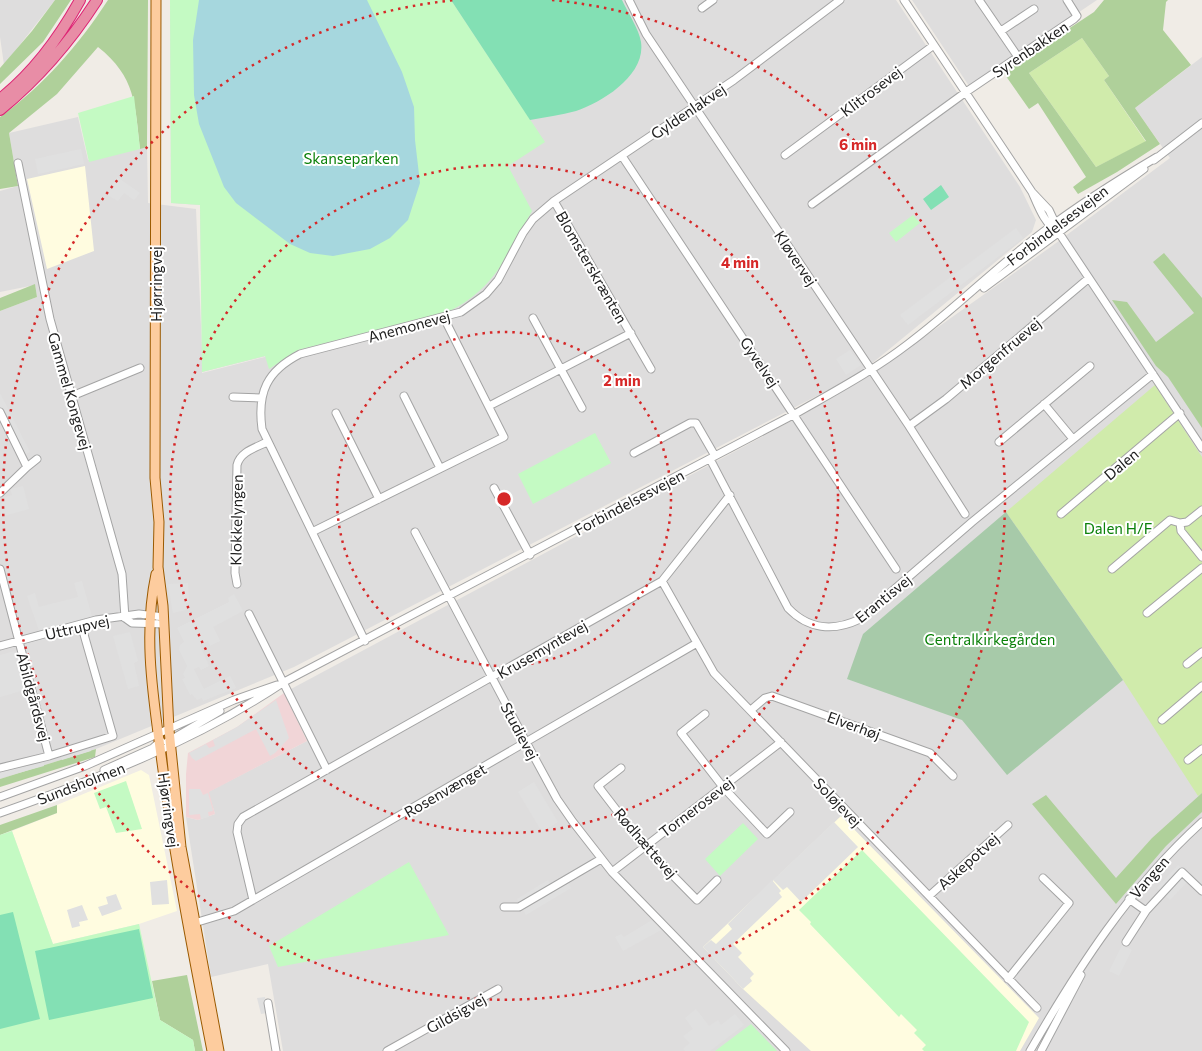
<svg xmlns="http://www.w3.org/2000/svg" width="1202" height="1051" viewBox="0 0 1202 1051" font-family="Commissioner,sans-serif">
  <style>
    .residential { fill: #dedddd; fill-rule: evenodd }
    .commercial { fill: #f1d5d7 }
    .education { fill: #fffce0 }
    .grass { fill: #d0ebab }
    .forest { fill: #afd09a; fill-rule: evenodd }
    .cemetery { fill: #a7caa9 }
    .park { fill: #c4fac3 }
    .pitch { fill: #83e0b4 }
    .parking { fill: #e0e0e0 }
    .water { fill: #a6d7de }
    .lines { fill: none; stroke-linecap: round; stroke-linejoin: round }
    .minor-casing { stroke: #a4a4a4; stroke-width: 9 }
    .major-casing { stroke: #9b5a00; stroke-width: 11 }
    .highway-casing { stroke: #de2374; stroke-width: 12 }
    .minor { stroke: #fff; stroke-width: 7 }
    .major { stroke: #fdcc9e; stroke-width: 9 }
    .highway { stroke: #e88da6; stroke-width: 10 }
    .ring { fill: none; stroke: #d62828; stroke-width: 2.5; stroke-dasharray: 2.5 5 }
    .labels { text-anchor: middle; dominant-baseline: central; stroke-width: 4; stroke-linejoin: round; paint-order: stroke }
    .street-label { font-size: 15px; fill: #202020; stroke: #fff }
    .park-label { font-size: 15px; fill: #0b810a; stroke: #fff }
    .centre { fill: #d62828; stroke: #fff; stroke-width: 2.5 }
    .ring-label { font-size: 15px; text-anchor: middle; font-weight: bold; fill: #d62828; stroke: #fff; stroke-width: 4; stroke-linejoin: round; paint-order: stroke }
  </style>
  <rect width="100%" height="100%" fill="#f0ece6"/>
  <path class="residential" d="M0 0H55L4 65 0 37Z
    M170 0H896L1020 187 1036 220 1032 232 859 374 294 667 96 749 0 779V311L37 297 35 285 0 292V191L18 186 9 133 78 117 88 160 147 147 148 203 196 209 202 349 200 205 171 203ZM315 344H316L202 373V372Z
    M912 0H1097L969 86Z
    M1202 57V1051H283L268 964 211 977 186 817 198 820 215 814 208 792 307 741 291 689 799 417 872 374 1052 246 1170 158 1135 108Z"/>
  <path class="commercial" d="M284 693 307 741 209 792 215 814 198 820 186 817V774L188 753 237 727Z"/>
  <path class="education" d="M85 166 94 251 47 269 27 179Z
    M141 770 149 775 177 911 139 924 53 944 12 831 57 813V805Z
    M841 816 1039 1018 1020 1051H811L743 989 703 947Z"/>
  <path class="grass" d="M1082 38 1109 76 1104 80 1146 142 1096 167 1029 73Z
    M1155 385 1202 457V793L1198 796 1123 680 1006 512Z"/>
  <path class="forest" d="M55 0H71L43 42 0 84V68L32 31Z
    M108 0H148L147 147 140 149C135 105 136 77 98 47L57 94 9 133 18 186 0 189V117C44 85 78 46 108 0Z
    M1104 0H1168L1166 2 1163 30 1191 65 1135 108 1160 144 1117 172 1078 194 1073 187 1086 177 1038 103 1029 109 1003 72 1094 12ZM1082 38 1109 76 1104 80 1146 141 1096 167 1029 73Z
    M1164 253 1202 298V428L1168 377 1156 366 1112 300 1127 302 1156 342 1194 313 1153 262Z
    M35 284 37 297 0 311V298Z
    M96 749 95 757 0 787V779Z
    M1202 793V812L1166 846 1116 904 1032 804 1046 795 1116 878 1152 838Z
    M57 805V813L0 835V825Z
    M187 975 203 1051H195L193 1040 160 1020 152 981Z"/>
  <path class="cemetery" d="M1006 512 1123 680 1007 775 962 720 847 679 863 634Z"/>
  <path class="park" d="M170 0H451L545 142 508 166 532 211C507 255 496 288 448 312L298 350 269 369 265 356 202 372 200 205 171 203Z
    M134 96 140 149 89 162 78 113Z
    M913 215 920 223 896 242 889 233Z
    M595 433 611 463 533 504 518 474Z
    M126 781 142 829 116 833 106 807 100 809 94 793Z
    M743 823 758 839 720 876 705 859Z
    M12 831 53 944 139 924 160 1020 193 1040 195 1051H0V835Z
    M862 850 1029 1022 1016 1051H924L922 1049 926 1045 914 1033 917 1030 901 1014 899 1017 810 924 811 922 799 910Z
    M409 862 449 935 278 967 269 946Z
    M751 1024 777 1051H715Z"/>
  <path class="pitch" d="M451 0H622C628 13 639 29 641 42 646 75 603 102 576 111 561 115 545 117 530 120Z
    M941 185 949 197 931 210 923 199Z
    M13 912 40 1019 0 1029V915Z
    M139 929 153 998 49 1020 35 951Z"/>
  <path class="parking" d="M81 149 84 164 38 174 35 159Z
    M117 177 140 193 134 200 124 193 118 201 107 195Z
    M1016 228 1023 238 908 325 900 315Z
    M850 350 861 365 846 375 836 359Z
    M0 393 30 452 19 457 0 419Z
    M23 486 29 509 0 517 2 498 12 495 10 489Z
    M82 581 92 616 39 631 27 596 35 593 39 607 78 597 74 583Z
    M188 583 189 603H186V610L173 613 168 584Z
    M234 594 243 611 213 627 220 641 210 646 208 641 200 645 209 666 201 670 199 667 194 669 204 689 230 676 236 688 203 701 202 698 197 700 192 694 190 695 182 679 185 678 183 674 187 666 179 650 180 645 184 642 177 628 229 602 228 598Z
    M130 632 138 661 134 663 139 686 128 689 113 636Z
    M14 651 25 690 0 697V655Z
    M276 700 289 738 275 753 270 756 256 729 196 761 192 758 189 753 206 744 209 748 215 746 213 740 237 727Z
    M90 746 91 751 62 760 60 754Z
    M43 759 44 766 0 778V770Z
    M534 782 558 822 542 832 518 792Z
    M189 789H200L203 795 208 793 213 811 208 812 209 817 201 819 200 814 189 815Z
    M834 822 858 847 801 902 787 887 783 890 773 880Z
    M1178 865 1192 877 1170 900 1157 888Z
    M566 879 571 888 526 915 517 899 548 880 552 887Z
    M167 880 169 904 152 905 150 882Z
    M772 880 781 891 779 893 782 897 733 944 742 953 738 957 754 974 750 978 752 981 743 989 703 947 711 940 716 944 732 929 728 924Z
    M116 894 122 909 102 916 98 907 108 904 106 897Z
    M82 905 88 920 79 922 80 926 72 928 67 910Z
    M652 920 661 930 623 951 615 937 621 934 624 937Z
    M1122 945 1132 950 1119 976 1109 971Z
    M265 997 267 1013 261 1014 257 998Z
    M696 1009 709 1026 718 1020 721 1025 735 1014 744 1025 710 1051H685L683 1049 690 1043 683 1036 693 1029 685 1018Z"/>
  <path class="water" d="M199 0H367L402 72 414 107 415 140 420 183 408 220 390 238 370 249 333 256 310 253 290 244 236 203 224 187 199 124 194 95 193 40Z"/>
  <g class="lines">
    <defs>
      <path id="minor" d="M629 0 646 34 909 426 965 514
        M904 0 1032 192 1049 210 1057 227
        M979 0 1018 57
        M702 8 713 0
        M1001 31 1034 9
        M785 155 934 45
        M622 156 896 569
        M1154 160 1202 123
        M18 163 50 319 122 574 125 618
        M1032 192C1039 208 1044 223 1059 233L1202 448
        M554 201 651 369
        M812 204 966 92 1074 19 1077 16 1067 0
        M984 288 1144 169
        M533 318 582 408
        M72 396 140 368
        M404 396 440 468
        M233 397 261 398
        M1044 404 1073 439
        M489 406 631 333
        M0 412 27 467 0 493
        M336 413 379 499
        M909 426 946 399 1089 278
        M999 442 1090 366
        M634 453 690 423H696L715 456
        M710 459 788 608C808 629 833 632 860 619L972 522 1153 374
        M27 467 37 459
        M494 488 530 555
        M1061 514 1180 413
        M1180 523 1187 522 1202 510
        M312 532 504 437 444 318
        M415 532 526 742 557 799 573 822 612 872 786 1051
        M0 569 49 756 113 736 81 624
        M1112 569 1170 520 1180 523 1181 531 1202 557
        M662 581 714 673 1037 1008
        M237 584 235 573 237 465C240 452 255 448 267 442
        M1147 613 1202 568
        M249 614 327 770
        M125 618 132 623 164 624
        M365 641 262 429C257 392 267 371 300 354L461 312 486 294 498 280 523 233 533 219 554 201 734 80 840 0
        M0 646 96 620 139 614 164 617
        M1187 664 1202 652
        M751 710 765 698 772 696 930 753 953 776
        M705 714 681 733 723 787 767 834 790 812
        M1162 720 1202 686
        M167 742 220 711
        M1188 760 1202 749
        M0 768 49 756
        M621 768 598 786 644 846 697 900 717 880
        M104 770 153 748 161 741
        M0 797 85 766 234 700 277 685
        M0 813C99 778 196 741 284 682L795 414C833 392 873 371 908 344 955 309 996 267 1043 232 1080 204 1118 180 1157 157
        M612 872 781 742
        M929 896 1008 825
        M1129 899 1146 911
        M253 900 237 832 238 824 243 817 662 581 730 495
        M504 907H519L601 859
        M191 924 234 911 697 643
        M1126 942 1146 911 1182 872 1202 891
        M1008 979 1069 903 1043 878
        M268 1003 276 1051
        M387 1051 498 989
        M1030 1051C1078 968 1130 887 1202 822
        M1041 1051 1081 975"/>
      <path id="major" d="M156 0 155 478 159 522 158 567 163 606 169 730 181 847 219 1051
        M156 574C143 635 153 695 161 755 174 855 193 953 212 1051"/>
      <path id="highway" d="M0 99C34 72 59 38 80 0
        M0 110C39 78 70 42 97 0"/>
    </defs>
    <use href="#minor" class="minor-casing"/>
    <use href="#major" class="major-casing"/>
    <use href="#highway" class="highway-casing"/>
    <use href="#minor" class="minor"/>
    <use href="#major" class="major"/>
    <use href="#highway" class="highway"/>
  </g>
  <g class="ring">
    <circle cx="504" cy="499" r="167"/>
    <circle cx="504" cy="499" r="334"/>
    <path d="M552 0A501 501 0 1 1 456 0"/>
  </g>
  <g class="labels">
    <g class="street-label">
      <text transform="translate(1030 49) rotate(-34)">Syrenbakken</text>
      <text transform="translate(871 91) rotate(-37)">Klitrosevej</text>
      <text transform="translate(688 111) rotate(-34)">Gyldenlakvej</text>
      <text transform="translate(1057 225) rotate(-37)">Forbindelsesvejen</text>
      <text transform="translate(796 258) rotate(56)">Kløvervej</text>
      <text transform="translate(592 267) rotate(60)">Blomsterskrænten</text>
      <text transform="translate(156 284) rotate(-90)">Hjørringvej</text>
      <text transform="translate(409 326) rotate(-15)">Anemonevej</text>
      <text transform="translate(1000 353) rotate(-40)">Morgenfruevej</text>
      <text transform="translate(760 362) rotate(56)">Gyvelvej</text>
      <text transform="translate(70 391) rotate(74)">Gammel Kongevej</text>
      <text transform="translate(1121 464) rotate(-40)">Dalen</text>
      <text transform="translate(629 502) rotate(-28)">Forbindelsesvejen</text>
      <text transform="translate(236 520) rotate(-89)">Klokkelyngen</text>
      <text transform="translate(883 598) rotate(-39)">Erantisvej</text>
      <text transform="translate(77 627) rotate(-13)">Uttrupvej</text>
      <text transform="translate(542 649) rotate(-30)">Krusemyntevej</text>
      <text transform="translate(34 697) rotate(75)">Abildgårdsvej</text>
      <text transform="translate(854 725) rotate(20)">Elverhøj</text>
      <text transform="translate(520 731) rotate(62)">Studievej</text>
      <text transform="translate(81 783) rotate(-21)">Sundsholmen</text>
      <text transform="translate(445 790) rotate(-30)">Rosenvænget</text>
      <text transform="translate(838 802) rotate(46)">Soløjevej</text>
      <text transform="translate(696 807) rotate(-37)">Tornerosevej</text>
      <text transform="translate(169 810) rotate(82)">Hjørringvej</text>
      <text transform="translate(646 843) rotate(49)">Rødhættevej</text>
      <text transform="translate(968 861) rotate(-42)">Askepotvej</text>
      <text transform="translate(1149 877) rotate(-49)">Vangen</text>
      <text transform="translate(456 1013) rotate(-29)">Gildsigvej</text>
    </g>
    <g class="park-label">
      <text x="351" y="158">Skanseparken</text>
      <text x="1118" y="528">Dalen H/F</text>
      <text x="990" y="639">Centralkirkegården</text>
    </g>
  </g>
  <circle cx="504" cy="499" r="8" class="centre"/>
  <g class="ring-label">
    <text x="858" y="150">6 min</text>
    <text x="740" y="268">4 min</text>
    <text x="622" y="386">2 min</text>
  </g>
</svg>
